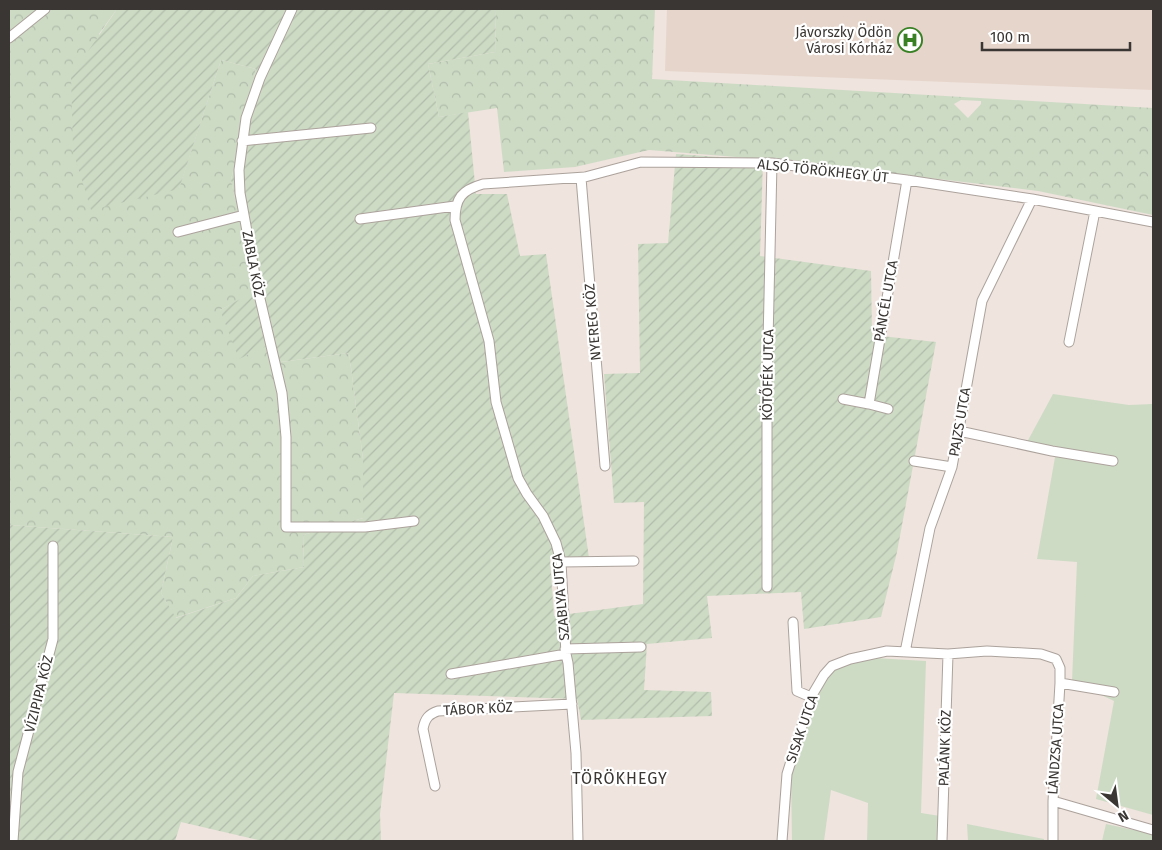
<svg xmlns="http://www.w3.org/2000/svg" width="1162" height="850" viewBox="0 0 1162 850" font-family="'Fira Sans',sans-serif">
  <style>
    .built { fill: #e6d5cb }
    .grass { fill: #cddbc5 }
    .forest { fill: url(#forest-crowns); fill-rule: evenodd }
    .garden { fill: url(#garden-furrows) }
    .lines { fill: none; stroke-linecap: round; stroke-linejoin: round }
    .minor-casing { stroke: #aca29c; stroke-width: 11 }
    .minor { stroke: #fff; stroke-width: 9 }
    .labels { text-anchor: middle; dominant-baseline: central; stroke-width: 4.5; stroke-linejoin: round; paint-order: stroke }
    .poi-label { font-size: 14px; fill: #393633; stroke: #fff; text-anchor: end }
    .street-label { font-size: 14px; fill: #393633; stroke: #fff }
    .quarter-label { font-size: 16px; letter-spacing: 1px; fill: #393633; stroke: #fff }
  </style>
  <defs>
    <pattern id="forest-crowns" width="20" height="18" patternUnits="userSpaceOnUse" patternTransform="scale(1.25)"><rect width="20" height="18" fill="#cddbc5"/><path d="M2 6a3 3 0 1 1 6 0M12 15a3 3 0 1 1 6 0" fill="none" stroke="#b1bdaa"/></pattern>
    <pattern id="garden-furrows" width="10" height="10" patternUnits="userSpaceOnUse" patternTransform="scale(1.25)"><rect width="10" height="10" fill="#cddbc5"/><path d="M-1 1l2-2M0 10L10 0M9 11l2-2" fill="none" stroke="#b1bdaa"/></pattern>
  </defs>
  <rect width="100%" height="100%" fill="#efe4de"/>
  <path class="built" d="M667 9H1153V90L665 71Z"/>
  <path class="grass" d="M1053 394 1129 405 1153 404V815L1096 799 1114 701 1072 681 1077 562 1037 559 1057 446 1026 444Z
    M858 657 926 661 921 813 940 816 939 841H867L868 803 831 790 824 841H792L791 776 816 701 827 678 839 666Z
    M967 824 1044 839V841H968Z
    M1106 824 1153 834V841H1102Z"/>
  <path class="forest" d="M9 9H117L99 34 179 188 221 60 256 69 231 180 255 292 220 310 270 345 273 363 349 353 363 459V518L303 535 304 567 253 576 236 598 175 618 161 593 173 537 9 525Z
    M496 9H655L652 79 1153 108V215L1038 191 787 161 649 150 575 167 504 172 497 108 439 117 428 64 495 52ZM961 100 981 101V104L968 118 954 104Z"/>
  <path class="garden" d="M117 9H496L495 52 428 64 439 117 468 112 476 194H507L520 256 546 254 589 558 550 560 554 616 643 604 644 502 614 503 604 374 640 373 638 244 668 243 676 154 763 160 760 256 871 271 872 335 936 342 897 552 881 617 804 629 801 592 707 596 712 638 647 644 644 690 711 692 712 716 581 720 577 699 394 693 380 814 381 841H262L181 822 175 841H9V525L173 537 161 593 176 618 236 598 253 576 304 567 303 535 363 518V459L349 353 273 363 269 345 239 359 220 310 255 291 231 180 256 69 221 60 179 189 91 210 73 151 71 76Z"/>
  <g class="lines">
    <defs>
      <path id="minor" d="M292 9 260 78 246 118 239 170 240 193 257 286 282 393 286 437V527H365L414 521
        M9 38 45 9
        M242 141 371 128
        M581 178 605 466
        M360 219 455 206
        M178 232 244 215
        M1069 342 1095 211
        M843 399 869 404
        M888 409 869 404 907 180
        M959 431 1052 451 1113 461
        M914 461 952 467
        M561 562 634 561
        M767 587V387L772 163
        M793 622 797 691 811 697
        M565 649 641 647
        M905 652 930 528 952 467 982 301 1032 199
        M451 674 566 654
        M1060 683 1114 692
        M435 786 423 729C425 718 429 714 438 711L572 704
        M1053 801 1153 830
        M13 841 18 772 53 639V546
        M578 841 576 753 568 663 566 654 561 562 556 543 543 516 527 494 518 478 496 402 489 341 455 220C455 198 462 190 483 184L585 177 641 162 772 163 907 180 1032 199 1153 222
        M782 841 787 774 811 697 824 675 832 666 850 659 887 651 948 654 987 651 1041 654 1056 659 1060 668V683L1053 801V841
        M942 841 948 654"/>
    </defs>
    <use href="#minor" class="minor-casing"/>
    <use href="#minor" class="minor"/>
  </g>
  <defs>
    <symbol id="hospital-ring" viewBox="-11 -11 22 22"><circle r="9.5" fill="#fff" stroke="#398025" stroke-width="1.5"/><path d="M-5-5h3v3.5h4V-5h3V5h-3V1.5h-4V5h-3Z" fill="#398025"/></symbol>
  </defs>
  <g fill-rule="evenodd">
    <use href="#hospital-ring" x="896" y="26" width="28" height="28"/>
  </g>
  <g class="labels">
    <g class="poi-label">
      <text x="892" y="32">Jávorszky Ödön<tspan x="892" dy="16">Városi Kórház</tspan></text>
    </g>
    <g class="street-label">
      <text transform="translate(823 171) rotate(6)">ALSÓ TÖRÖKHEGY ÚT</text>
      <text transform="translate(253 264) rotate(79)">ZABLA KÖZ</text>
      <text transform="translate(886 301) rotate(-80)">PÁNCÉL UTCA</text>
      <text transform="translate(593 322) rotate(-95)">NYEREG KÖZ</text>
      <text transform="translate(768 375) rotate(-89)">KÖTŐFÉK UTCA</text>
      <text transform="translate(960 422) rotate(-80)">PAJZS UTCA</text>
      <text transform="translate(561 597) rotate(-95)">SZABLYA UTCA</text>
      <text transform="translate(39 694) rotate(-76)">VÍZIPIPA KÖZ</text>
      <text transform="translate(478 709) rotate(-3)">TÁBOR KÖZ</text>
      <text transform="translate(802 729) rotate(-71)">SISAK UTCA</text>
      <text transform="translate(945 748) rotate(-88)">PALÁNK KÖZ</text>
      <text transform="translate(1056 749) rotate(-86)">LÁNDZSA UTCA</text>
    </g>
    <g class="quarter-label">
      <text x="620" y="778">TÖRÖKHEGY</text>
    </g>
  </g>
  <rect width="1162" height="850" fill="none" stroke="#393633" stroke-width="20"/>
  <g transform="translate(1117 805) rotate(151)" stroke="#ffffff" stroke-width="4" paint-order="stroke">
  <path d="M0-4L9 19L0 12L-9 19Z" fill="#393633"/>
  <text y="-8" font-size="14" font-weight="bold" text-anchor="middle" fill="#393633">N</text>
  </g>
  <path d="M982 42v8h148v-8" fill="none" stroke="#393633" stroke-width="2.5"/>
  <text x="990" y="42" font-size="15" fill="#393633" stroke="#ffffff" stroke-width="4" paint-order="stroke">100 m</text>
</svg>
